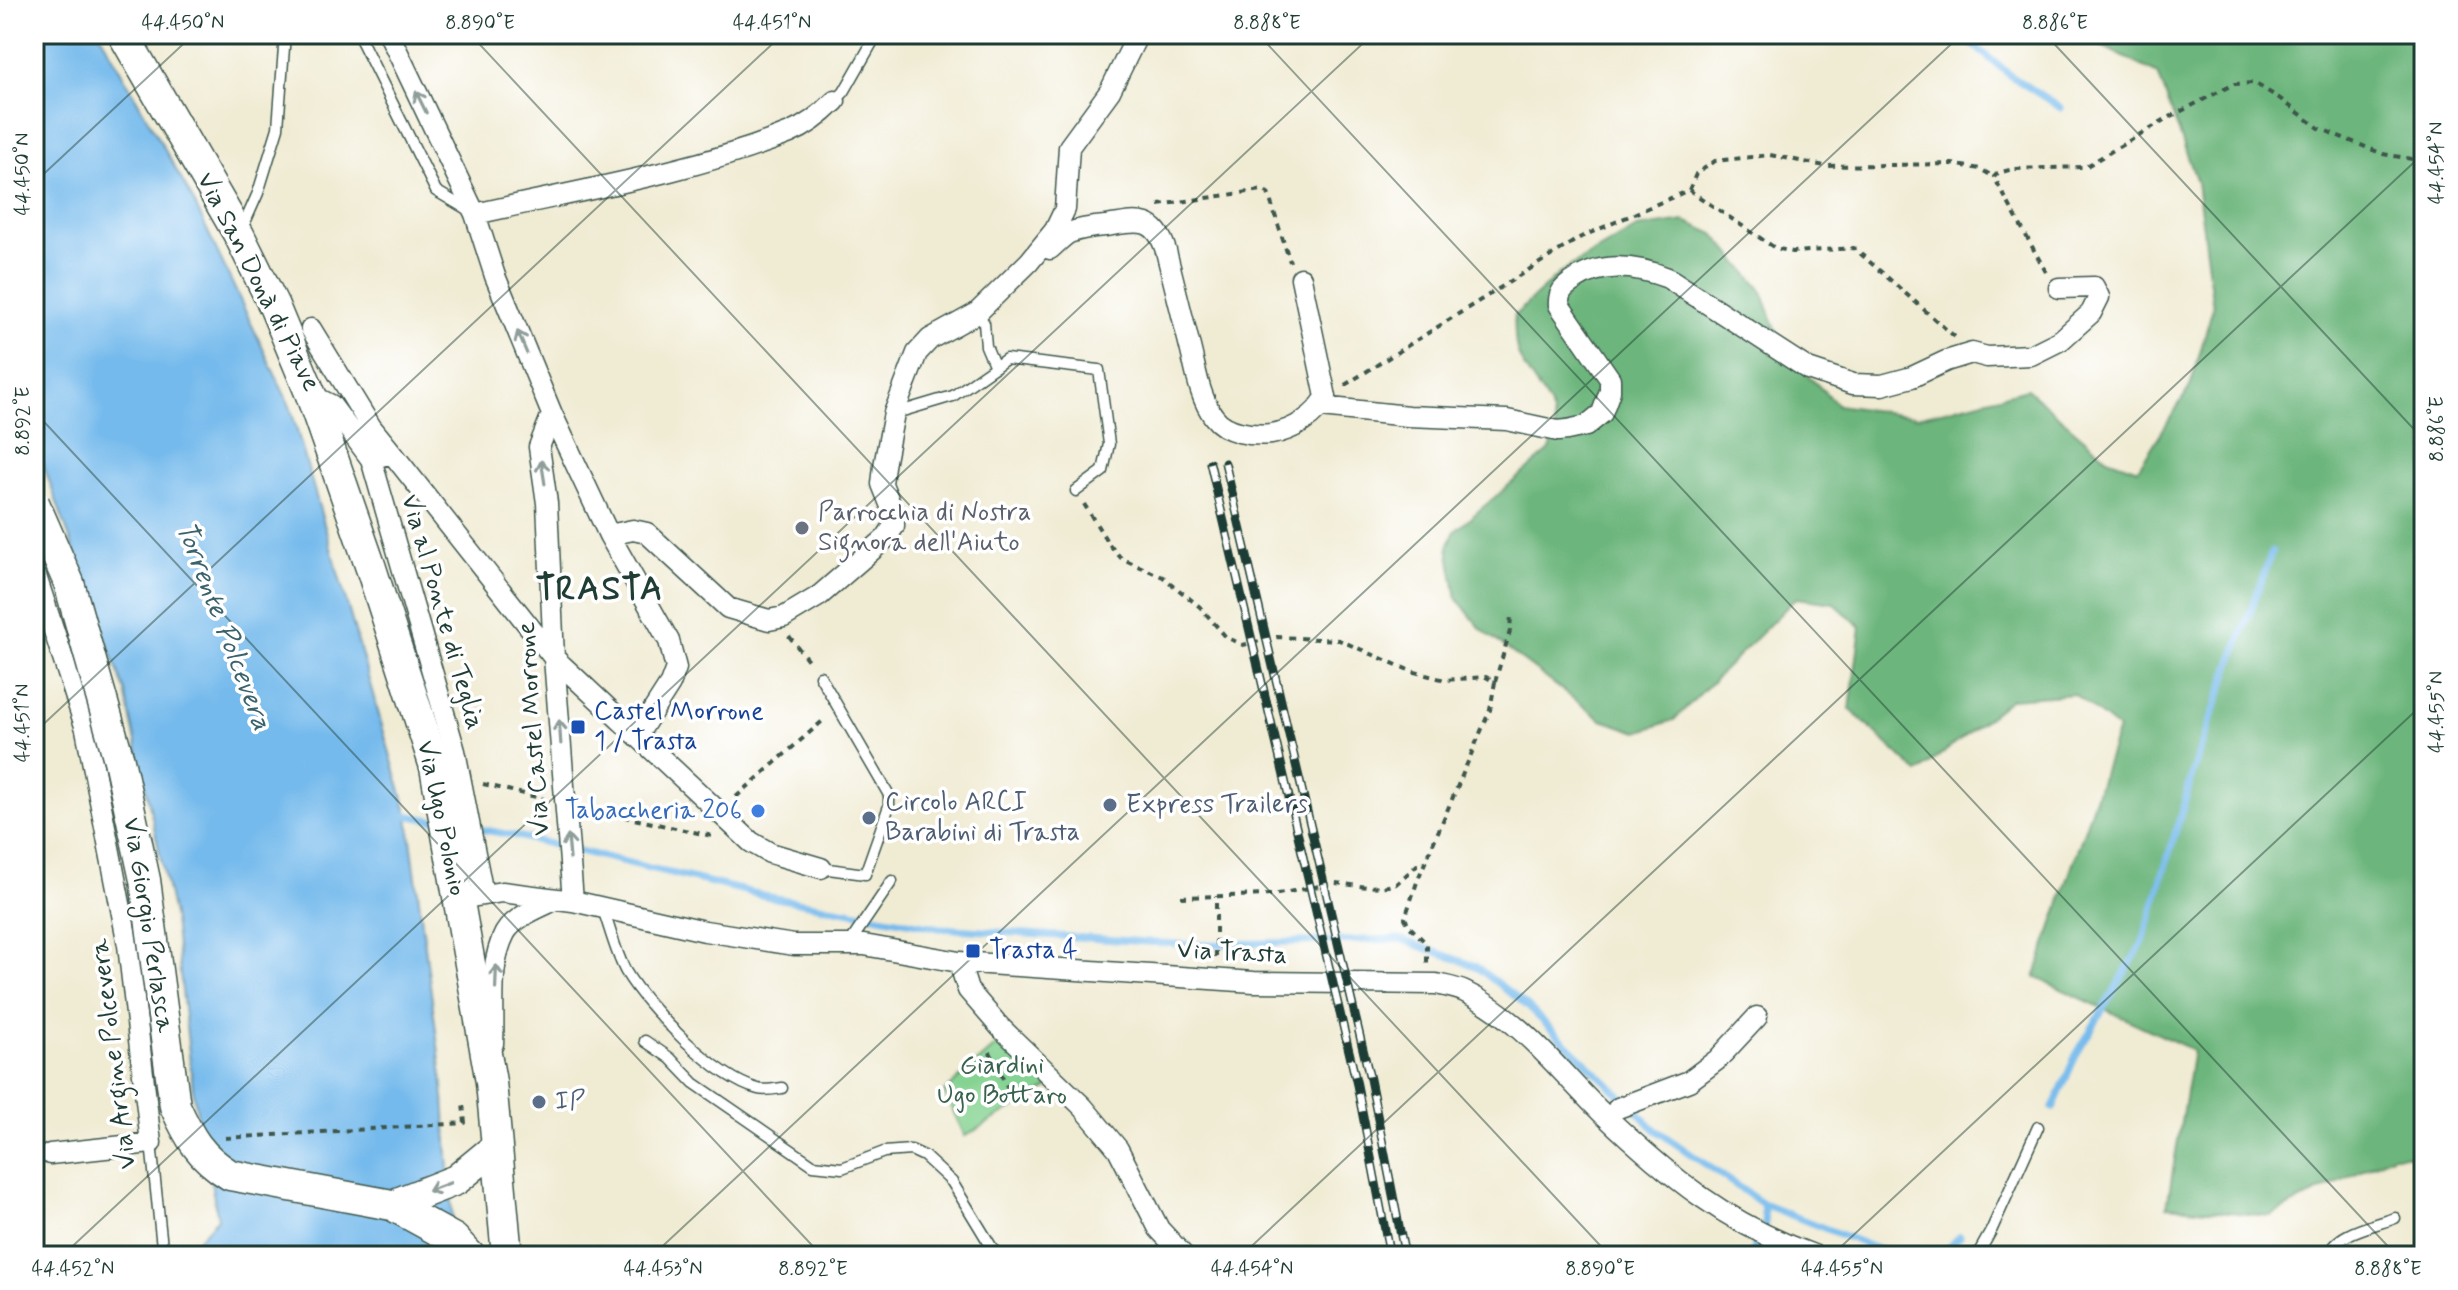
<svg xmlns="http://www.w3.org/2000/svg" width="2458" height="1290" viewBox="0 0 2458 1290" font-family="Mynerve,sans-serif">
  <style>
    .green { fill: #85d392; stroke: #528863; stroke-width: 2 }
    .forest { fill: #6cb57c; stroke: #467958; stroke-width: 2 }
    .water { fill: #75baec; stroke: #4a7c90; stroke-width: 2 }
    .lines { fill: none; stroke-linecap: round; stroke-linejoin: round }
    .stream { stroke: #75baec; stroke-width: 7 }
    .service-casing { stroke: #3e574c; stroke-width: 13 }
    .minor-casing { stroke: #3e574c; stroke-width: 23 }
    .primary-casing { stroke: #3e574c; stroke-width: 33 }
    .path { stroke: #3e574c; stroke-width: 4; stroke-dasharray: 6 6; stroke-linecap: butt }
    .service { stroke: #fff; stroke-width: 10 }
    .minor { stroke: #fff; stroke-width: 20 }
    .primary { stroke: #fff; stroke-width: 30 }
    .rail-casing { stroke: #1f3d34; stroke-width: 9 }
    .rail { stroke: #fff; stroke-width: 6; stroke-dasharray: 18; stroke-linecap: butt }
    .primary-bridge-casing { stroke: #3e574c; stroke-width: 33; stroke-linecap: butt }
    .primary-bridge { stroke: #fff; stroke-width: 30 }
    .oneway { stroke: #8f9e9a }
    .ticks { fill: none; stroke: #1f3d34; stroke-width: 2; stroke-opacity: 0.45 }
    .worship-dot { fill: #6b7280; stroke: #fff; stroke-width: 3 }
    .transit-dot { fill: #1a4fb4; stroke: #fff; stroke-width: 3 }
    .service-dot { fill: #5c6f8a; stroke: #fff; stroke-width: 3 }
    .shop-dot { fill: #3f7fe0; stroke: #fff; stroke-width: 3 }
    .labels { text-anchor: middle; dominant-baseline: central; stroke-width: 7; stroke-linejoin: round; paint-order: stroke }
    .street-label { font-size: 26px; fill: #1f3d34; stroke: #fff }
    .worship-label { font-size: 26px; fill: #5b616d; stroke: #fff; text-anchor: start }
    .transit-label { font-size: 26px; fill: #164399; stroke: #fff; text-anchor: start }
    .service-label { font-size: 26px; fill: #4e5e75; stroke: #fff; text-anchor: start }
    .shop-label { font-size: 26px; fill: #366cbe; stroke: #fff; text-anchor: end }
    .park-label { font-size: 26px; fill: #38624c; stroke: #fff }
    .water-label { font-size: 28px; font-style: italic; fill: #39626b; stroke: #fff }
    .district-label { font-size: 34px; font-weight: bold; letter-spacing: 2px; fill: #1f3d34; stroke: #fff }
    .neatline { fill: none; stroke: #1f3d34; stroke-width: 3 }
    .ticks-label { font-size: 20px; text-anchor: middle; fill: #1f3d34 }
  </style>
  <rect width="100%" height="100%" fill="#fff"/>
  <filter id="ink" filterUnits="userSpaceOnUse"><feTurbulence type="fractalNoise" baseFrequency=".0125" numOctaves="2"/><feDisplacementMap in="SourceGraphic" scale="16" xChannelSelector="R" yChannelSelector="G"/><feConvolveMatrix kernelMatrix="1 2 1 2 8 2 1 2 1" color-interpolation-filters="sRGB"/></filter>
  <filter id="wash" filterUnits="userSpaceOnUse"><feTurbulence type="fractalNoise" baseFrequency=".006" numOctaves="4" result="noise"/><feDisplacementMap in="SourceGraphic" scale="32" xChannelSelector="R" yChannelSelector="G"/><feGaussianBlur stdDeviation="1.8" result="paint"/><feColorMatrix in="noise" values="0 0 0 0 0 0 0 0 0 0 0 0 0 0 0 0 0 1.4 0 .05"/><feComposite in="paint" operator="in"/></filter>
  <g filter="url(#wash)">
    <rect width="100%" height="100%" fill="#f0ebd3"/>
    <path class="green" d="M1002 1041 1053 1085 965 1136 944 1092Z"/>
    <path class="forest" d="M2078 34H2424V1155H2393L2270 1216 2167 1206 2193 1050 2035 977 2118 729 2074 694 2011 699 1918 773 1850 709 1861 627 1834 603 1796 598 1674 720 1638 732 1602 720 1482 630 1457 599 1448 547 1455 531 1550 450C1568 405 1532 391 1518 354 1514 343 1515 327 1514 316L1562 271 1637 228 1685 221 1714 234 1761 289 1785 353 1838 405 1918 417 2027 389 2107 458 2138 469 2190 387 2213 307 2197 182 2158 74Z"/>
    <path class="water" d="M34 34H100L193 200 290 406 408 816 443 1084 455 1256H196L195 1242 218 1218 194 1097 174 920 125 691 34 439Z"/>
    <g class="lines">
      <path class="stream" d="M1960 34 2011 76 2061 108
        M399 814 438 821
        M474 828 517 836 770 897 940 928 1192 945 1400 939 1475 966 1525 1004 1656 1130 1763 1204 1895 1256
        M2053 1108 2076 1055 2143 942 2200 749 2272 552
        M1763 1204 1765 1224
        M1750 1256 1755 1247
        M1941 1256 1960 1236"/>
    </g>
  </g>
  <g filter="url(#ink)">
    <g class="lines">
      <defs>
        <path id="service" d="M358 34 436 191 470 211
          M835 101 844 92 877 34
          M242 229 258 193 278 128 285 34
          M977 313 984 323 986 346 995 367
          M896 413 953 396 1006 359 1099 370 1109 444 1103 471 1076 491
          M820 676 889 795V806L865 874 821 868
          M603 909C610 929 616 954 626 972 648 1009 716 1078 758 1089 765 1091 775 1089 782 1088
          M849 944 892 881
          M645 1041 670 1058 694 1083 813 1165 842 1168 884 1152 911 1150 924 1156 952 1182 997 1256
          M151 1143 163 1256
          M1977 1256 1991 1231 2038 1127
          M2328 1256C2335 1232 2374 1226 2395 1218"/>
        <path id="minor" d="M389 34 475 214 495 276 552 414 609 535 669 641 676 668 670 684 638 734
          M475 214C577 191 693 172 790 133 807 126 822 114 835 101
          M1050 249C1056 244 1062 237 1069 233 1081 228 1094 227 1106 226 1137 221 1155 215 1166 251 1174 283 1182 315 1190 347 1196 370 1199 397 1214 417 1226 433 1252 436 1271 434 1293 431 1316 416 1326 397L1301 278
          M311 329 371 427 392 453
          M311 395 331 405 371 459 392 453 554 658 751 842 770 853 821 868
          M1321 407 1408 416 1507 420 1558 431 1567 430 1586 426 1602 413 1610 391V379L1559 305C1558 292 1564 287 1575 280 1603 261 1637 266 1668 278L1808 369 1853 384 1882 385 1912 377 1946 361 1972 353 1987 357 2031 355 2061 340 2091 313 2099 297 2094 287 2059 288
          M552 414 539 447 547 503 554 658 573 901
          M371 459 455 751 483 894
          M609 535 633 530 647 533 728 608 769 620 784 617 819 596 886 538 894 526V514L882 484 884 466 894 413 917 353 930 339 977 313 1029 262 1055 230 1065 209 1069 147 1110 91 1138 34
          M34 570 86 729 128 945 151 1143 50 1154
          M459 899 502 892 573 901 705 931 794 945H864L959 962 1254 982 1436 984C1446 986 1457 988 1465 992 1520 1018 1559 1071 1601 1112 1668 1176 1728 1225 1816 1256
          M959 962 968 990 1000 1027 1083 1107 1118 1149 1159 1229 1184 1256
          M493 1044C495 1009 488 965 505 933 515 916 541 907 557 899
          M1618 1108 1689 1081 1717 1060 1757 1017"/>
        <path id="primary" d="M123 34 239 235 274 306 311 395 371 568 435 767 491 1082 507 1256
          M392 1205 456 1180 495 1148
          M392 1205 454 1239 470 1256"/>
      </defs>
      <use href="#service" class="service-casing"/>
      <use href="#minor" class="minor-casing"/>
      <use href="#primary" class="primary-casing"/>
      <path class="path" d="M1689 190 1696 174 1715 161 1770 155 1825 166 1952 164 1980 169 1994 177
        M1159 205 1262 190 1268 193 1290 262
        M2046 272 1994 177 1998 173 2013 169 2085 167 2164 120 2234 84 2254 83 2279 98 2319 128 2383 154 2424 161
        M1345 385 1581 237 1689 190 1775 248 1793 252 1854 248 1955 337
        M1084 504 1108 543 1121 558 1163 577 1200 607 1226 637 1243 645 1277 637 1339 640 1411 671 1445 680 1486 677 1495 682 1490 710 1418 879 1405 918 1409 926 1427 944V964
        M789 636 811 664
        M1495 682 1510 631 1511 615
        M483 784 544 799
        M736 797 826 718
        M588 809 712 836
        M1181 897 1273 895 1335 883 1367 887 1388 886 1396 884 1417 865 1425 864
        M1216 957V896
        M990 1052 1013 1099
        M225 1138 465 1123 463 1104 466 1103"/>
      <use href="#service" class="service"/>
      <use href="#minor" class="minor"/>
      <use href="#primary" class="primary"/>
      <defs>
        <path id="rail" d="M1210 463 1357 1085 1390 1256
          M1225 463 1370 1079 1405 1256
          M34 1222 41 1256"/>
      </defs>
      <use href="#rail" class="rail-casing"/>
      <use href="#rail" class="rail"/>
      <defs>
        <path id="primary-bridge" d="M34 503 69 583 119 760 145 880 175 1106C189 1137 200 1157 230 1175L392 1205"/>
      </defs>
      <use href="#primary-bridge" class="primary-bridge-casing"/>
      <use href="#primary-bridge" class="primary-bridge"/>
    </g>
    <defs><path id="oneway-shaft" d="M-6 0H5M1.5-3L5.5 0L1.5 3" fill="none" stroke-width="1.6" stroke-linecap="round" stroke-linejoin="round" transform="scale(2)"/></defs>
    <g class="oneway">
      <use href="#oneway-shaft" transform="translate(421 102) rotate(-116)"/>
      <use href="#oneway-shaft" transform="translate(522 342) rotate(-113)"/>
      <use href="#oneway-shaft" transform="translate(543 472) rotate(-99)"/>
      <use href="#oneway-shaft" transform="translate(560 732) rotate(-94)"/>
      <use href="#oneway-shaft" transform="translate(569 847) rotate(-95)"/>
      <use href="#oneway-shaft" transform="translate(496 977) rotate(-88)"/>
      <use href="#oneway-shaft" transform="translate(439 1187) rotate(159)"/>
    </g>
  </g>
  <path class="ticks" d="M470 34 1610 1256M1258 34 2397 1256M2045 34 2424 440M34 183 194 34M34 411 822 1256M34 733 783 34M34 1255 35 1256M62 1256 1373 34M652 1256 1962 34M1241 1256 2424 153M1831 1256 2424 703M2421 1256 2424 1253"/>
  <circle class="worship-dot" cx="802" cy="528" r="8"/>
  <g class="transit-dot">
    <rect x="570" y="719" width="16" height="16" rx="4"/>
    <rect x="965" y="943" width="16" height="16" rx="4"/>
  </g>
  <g class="service-dot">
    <circle cx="1110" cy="805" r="8"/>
    <circle cx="869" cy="818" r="8"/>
    <circle cx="539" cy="1102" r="8"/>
  </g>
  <circle class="shop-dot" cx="758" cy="811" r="8"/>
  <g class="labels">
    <g class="street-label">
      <text transform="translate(258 282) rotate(63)">Via San Donà di Piave</text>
      <text transform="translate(442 612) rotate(74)">Via al Ponte di Teglia</text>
      <text transform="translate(534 729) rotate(-94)">Via Castel Morrone</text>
      <text transform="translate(441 818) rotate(78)">Via Ugo Polonio</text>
      <text transform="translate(148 925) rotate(81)">Via Giorgio Perlasca</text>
      <text transform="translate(1232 953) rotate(3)">Via Trasta</text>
      <text transform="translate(114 1054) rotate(-97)">Via Argine Polcevera</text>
    </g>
    <g class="worship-label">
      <text x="818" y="513">Parrocchia di Nostra<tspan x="818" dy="30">Signora dell'Aiuto</tspan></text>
    </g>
    <g class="transit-label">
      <text x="594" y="712">Castel Morrone<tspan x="594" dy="30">1 / Trasta</tspan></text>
      <text x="989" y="951">Trasta 4</text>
    </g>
    <g class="service-label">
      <text x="885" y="803">Circolo ARCI<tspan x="885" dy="30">Barabini di Trasta</tspan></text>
      <text x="1126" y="805">Express Trailers</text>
      <text x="555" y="1102">IP</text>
    </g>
    <g class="shop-label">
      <text x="742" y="811">Tabaccheria 206</text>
    </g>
    <g class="park-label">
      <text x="1002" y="1066">Giardini<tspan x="1002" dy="30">Ugo Bottaro</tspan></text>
    </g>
    <g class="water-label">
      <text transform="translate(223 626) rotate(69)">Torrente Polcevera</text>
    </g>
    <g class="district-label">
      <text x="600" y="589">TRASTA</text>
    </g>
  </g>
  <rect width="2458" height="1290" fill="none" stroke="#fff" stroke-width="88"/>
  <rect x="44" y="44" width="2370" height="1202" class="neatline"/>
  <g class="ticks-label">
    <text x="183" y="29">44.450°N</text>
    <text x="480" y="29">8.890°E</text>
    <text x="772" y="29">44.451°N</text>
    <text x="1267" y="29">8.888°E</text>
    <text x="2055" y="29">8.886°E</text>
    <text transform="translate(2436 163) rotate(-90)" y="7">44.454°N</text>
    <text transform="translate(22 174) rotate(-90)" y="7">44.450°N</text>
    <text transform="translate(22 421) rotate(-90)" y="7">8.892°E</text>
    <text transform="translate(2436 429) rotate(-90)" y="7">8.886°E</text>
    <text transform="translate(2436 712) rotate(-90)" y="7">44.455°N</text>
    <text transform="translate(22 723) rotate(-90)" y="7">44.451°N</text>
    <text x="73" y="1275">44.452°N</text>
    <text x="663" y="1275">44.453°N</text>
    <text x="813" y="1275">8.892°E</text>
    <text x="1252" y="1275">44.454°N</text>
    <text x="1600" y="1275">8.890°E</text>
    <text x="1842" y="1275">44.455°N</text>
    <text x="2388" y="1275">8.888°E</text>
  </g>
</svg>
